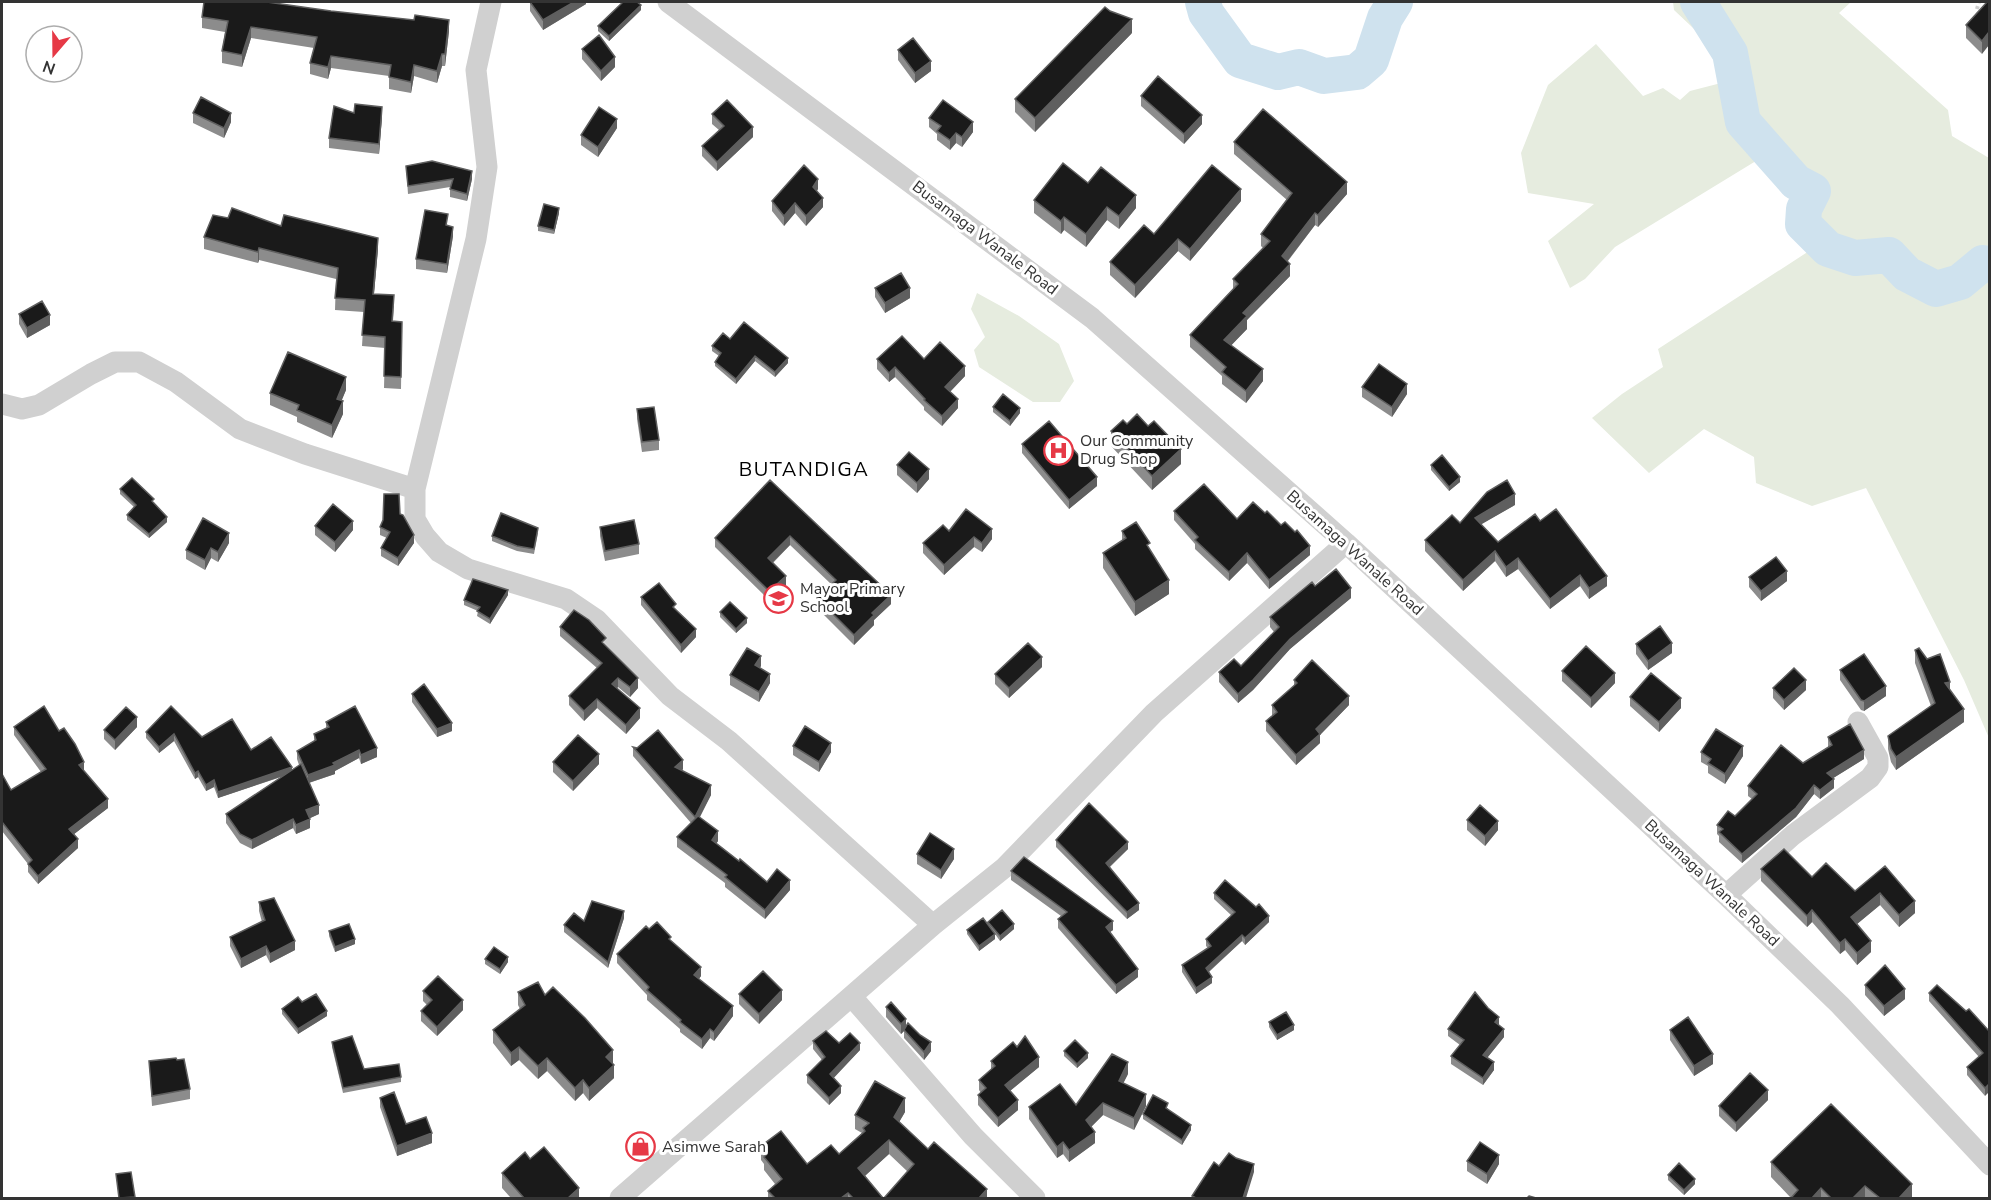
<svg xmlns="http://www.w3.org/2000/svg" width="1991" height="1200" viewBox="0 0 1991 1200" font-family="'Nunito Sans',sans-serif">
  <style>
    .green { fill: #e6ecdf }
    .lines { fill: none; stroke-linecap: round; stroke-linejoin: round }
    .river { stroke: #cfe2ee; stroke-width: 36 }
    .path { stroke: #cdcdcd; stroke-width: 4; stroke-dasharray: 3 3; stroke-linecap: butt }
    .minor { stroke: #d0d0d0; stroke-width: 21 }
    .wall { fill: #8c8c8c }
    .shaded-wall { fill: #5f5f5f }
    .building { fill: #1a1a1a; stroke: #5f5f5f; stroke-width: 1.5 }
    .labels { text-anchor: middle; dominant-baseline: central; stroke-width: 6; stroke-linejoin: round; paint-order: stroke }
    .street-label { font-size: 16px; fill: #333; stroke: #fff }
    .poi-label { font-size: 16px; fill: #333; stroke: #fff; text-anchor: start }
    .quarter-label { font-size: 20px; letter-spacing: 1.5px; fill: #000; stroke: #fff }
  </style>
  <rect width="100%" height="100%" fill="#fff"/>
  <path class="green" d="M1673 2H1851L1839 13 1948 110 1952 136 1989 158V738L1964 680 1866 488 1812 506 1756 483 1754 457 1704 429 1649 473 1592 418 1622 394 1663 367 1658 349 1806 253 1816 238 1803 224 1804 196 1769 153 1615 247 1585 279 1570 288 1548 241 1594 204 1528 193 1521 153 1548 85 1596 44 1643 96 1663 88 1680 100 1690 91 1725 82 1710 44 1674 10Z
    M977 293 1019 316 1059 344 1074 381 1060 402H1033L979 367 974 350 985 337 971 309Z"/>
  <g class="lines">
    <path class="river" d="M1203 2 1206 13 1240 60 1278 72 1299 67 1324 76 1357 72 1371 60 1385 18 1395 2
      M1698 2 1730 53 1743 122 1796 182 1813 191 1804 209 1803 224 1828 249 1855 258 1889 255 1907 274 1936 289 1960 282 1983 263 1990 265"/>
    <path class="path" d="M1977 9 1979 2"/>
    <path class="minor" d="M491 2 476 70 487 167 476 239 415 489V519L425 536 439 552 468 569 566 599 597 620 670 696 729 741 933 925
      M668 2 1092 318 1346 543 1726 895 1840 1005 1990 1165
      M2 404 22 409 39 405 91 374 115 362H139L176 382 240 429 305 454 415 489
      M1726 895 1793 835 1870 778 1878 767V758L1858 722
      M852 997 973 1136 1035 1198
      M620 1198 933 925 1004 868 1154 713 1346 543"/>
  </g>
  <path class="wall" d="M530 2H586V4L543 30 530 11Z
    M1987 2 1982 54 1966 38V25Z
    M641 10 609 41 598 31V26Z
    M202 17 449 31 445 66H442L437 83 414 76 411 93 389 89V76L331 68 328 79 310 74V63L314 48 251 38 242 67 222 63V51L225 32 202 28Z
    M1132 33 1035 132 1015 112V99Z
    M582 49 615 67 601 81 582 59Z
    M898 50 931 71 915 83 898 60Z
    M1141 96 1202 124 1184 144 1141 106Z
    M193 113 231 122 224 138 193 123Z
    M712 114 753 137 717 171 702 156V146L719 130 712 124Z
    M382 117 379 154 329 148V138Z
    M929 118 973 132 962 147 956 143 950 150 937 140V134L929 127Z
    M617 128 598 157 581 145V135Z
    M1234 142 1347 194 1318 227 1315 225 1288 261 1290 276 1247 320V329L1231 345 1263 381 1246 403 1222 384V376L1190 347V335L1233 289V279L1263 248 1261 246V234L1287 200 1234 154Z
    M406 166 472 179 467 201 450 197V187L408 194Z
    M1088 183 1136 208 1119 229 1107 220 1086 247 1064 230 1061 234 1034 213V200Z
    M818 189 817 191 823 207 806 226 795 213 784 226 772 211V201Z
    M1241 201 1190 261 1178 251 1135 298 1110 275V262L1154 234Z
    M559 213 554 234 538 231V226Z
    M281 226 378 249 374 294 394 306 393 321 402 322 401 389 384 388 385 348 362 346 364 312 335 310 336 279 259 260 258 263 204 249V237Z
    M447 226 453 236 447 273 416 269V259Z
    M875 288 910 298 885 313 875 297Z
    M19 314 50 325 27 338 19 324Z
    M730 339 788 363 775 377 755 361 736 384 715 366V362L719 356 712 351V346Z
    M877 359H924L965 376 950 392 958 408 942 426 924 410V407L895 377 889 382 877 369Z
    M1362 387 1407 394 1392 417 1362 397Z
    M346 390 341 401 343 414 332 438 297 422V417L270 405V393Z
    M993 407 1020 413 1010 426 993 412Z
    M637 409 659 440V450L642 452 637 419Z
    M1127 424 1181 464 1152 490 1111 446V431Z
    M1022 444 1097 486 1069 509 1022 453Z
    M897 465 929 479 917 493 897 475Z
    M1431 465 1460 482 1449 491 1431 470Z
    M770 480 891 604 874 620V625L854 645 817 608V598L831 584 790 545 773 563 786 585 769 600 715 547V538Z
    M120 489 154 503 167 522 149 538 127 520V515L134 507 120 494Z
    M1515 505 1481 524 1498 542 1540 521 1607 586 1589 599 1580 586 1550 609 1518 569 1506 577 1495 561 1463 591 1425 551V540L1460 523Z
    M1174 511 1237 519 1265 513 1281 525 1295 532 1310 555 1269 589 1247 563 1229 581 1195 549V544L1174 520Z
    M400 514 414 543 398 566 381 556V548L387 538 380 535V527Z
    M315 526 353 530 335 552 315 535Z
    M600 527 639 544V554L605 561 600 536Z
    M949 531 992 539 982 552 974 547 944 575 923 553V543Z
    M1122 531 1169 594 1135 616 1103 568V553L1122 541Z
    M538 533 534 554 517 551 492 541V536Z
    M229 543 218 562 211 558 205 570 186 559V550Z
    M1749 577 1787 581 1761 601 1749 587Z
    M1315 586 1351 598 1290 649 1253 690 1238 703 1219 682V672L1241 666 1274 632 1270 627V617Z
    M508 595 490 624 477 616 478 611 464 605V600Z
    M641 597 676 610 696 637 681 653 641 605Z
    M720 612 747 623 736 633 720 617Z
    M560 627 606 646 638 688 630 697 618 687 617 688 640 718 626 734 597 708 584 721 569 705V696L597 668 560 636Z
    M1636 644 1672 653 1648 670 1636 654Z
    M1915 650 1950 690 1964 722 1896 770 1891 762 1888 749V736L1931 706 1915 663Z
    M761 666 760 668 770 683 759 702 730 685V675Z
    M1042 667 1009 698 995 684V674Z
    M1840 670 1886 696 1864 711 1861 710 1840 680Z
    M1562 671 1615 683 1591 708 1562 681Z
    M1294 680 1349 705 1320 735V743L1296 765 1266 731V721L1272 716V705L1294 686Z
    M1773 688 1806 690 1784 710 1773 698Z
    M412 694 452 731 437 737 412 702Z
    M1630 697 1681 708 1659 732 1630 706Z
    M326 722 377 757 361 764 359 758 335 771V774L309 783 319 814 310 818V828L296 834 293 828 252 849 240 843 226 823V814L281 777 218 798 214 787 206 791 198 777 195 779 174 741 159 753 146 738V732L202 737 251 750 292 770 299 765 297 759V751L314 741V734L326 728Z
    M14 727 84 771 108 808 74 834 78 848 38 884 28 872V864L2 831V774L11 790 41 772 14 735Z
    M137 727 115 750 104 739V730Z
    M1828 737 1864 759 1833 778 1834 788 1820 799 1814 794 1796 817 1742 863 1719 842V836L1717 834V825L1735 816 1752 799 1748 796V786L1803 763 1828 747Z
    M793 746 831 752 819 772 793 755Z
    M633 747 683 769 682 771 711 795 699 817 718 841 716 844 767 882 790 890 765 919 725 887V883L677 847V837L691 823 633 756Z
    M1701 752 1743 756 1725 784 1708 773V766L1701 762Z
    M553 762 599 764 573 791 553 772Z
    M1467 820 1498 830 1485 846 1467 830Z
    M1056 840 1128 849 1110 867 1139 910 1127 919 1056 847Z
    M917 854 954 859 941 879 917 864Z
    M1885 866 1915 913 1899 927 1880 905 1857 924 1871 952 1857 965 1845 950 1840 954 1812 922 1807 927 1761 881V869L1812 877 1855 891Z
    M1011 871 1113 930 1110 932 1138 977 1116 994 1058 928V919L1061 916 1011 880Z
    M1214 893 1269 922 1245 945 1242 941 1209 972 1212 983 1196 994 1182 972V965L1208 948 1206 946V939L1232 916 1214 899Z
    M259 902 295 950 270 963 266 955 241 968 230 946V937L262 922 259 911Z
    M624 918 608 968 564 932V925L584 921Z
    M988 922 1014 929 1000 941 995 934V939L979 951 967 934V930L988 925Z
    M649 929 671 941 701 976 699 979 733 1016 714 1041 710 1038 702 1049 680 1032V1029L647 1000V995L617 963V954Z
    M329 931 355 944 335 952 329 936Z
    M485 959 508 962 500 974 485 964Z
    M1865 985 1905 999 1884 1016 1865 995Z
    M423 991 463 1010 437 1036 421 1021V1011L427 1005 423 1001Z
    M518 992 545 995 613 1063 612 1064 614 1078 589 1101 583 1093 575 1101 547 1071 538 1079 519 1060 511 1066 493 1043V1030L520 1009 518 1005Z
    M1929 993 1966 1011 1989 1031 1985 1096 1967 1075V1067L1979 1057 1929 1001Z
    M739 994 782 1000 759 1024 739 1004Z
    M886 1007 906 1026 920 1035 931 1051 924 1060 904 1038V1031L901 1034 886 1017Z
    M282 1009 327 1016 298 1034 282 1014Z
    M1269 1022 1294 1030 1277 1040 1269 1027Z
    M1499 1024 1498 1025 1504 1037 1487 1058 1494 1070 1483 1085 1451 1064V1056L1460 1045 1448 1036V1029Z
    M1670 1030 1713 1064 1694 1076 1670 1040Z
    M813 1041 839 1043 860 1050 833 1078 841 1093 829 1105 807 1083V1075L822 1060 813 1049Z
    M332 1042 364 1069 401 1077V1082L343 1093 332 1047Z
    M1017 1047 1039 1067 1010 1091 1018 1110 998 1127 978 1105V1095L981 1093 979 1090V1080L991 1070V1061Z
    M1064 1051 1088 1058 1077 1068 1064 1056Z
    M177 1060 190 1089V1099L152 1106 149 1061Z
    M1128 1074 1123 1083 1146 1106 1134 1130 1103 1115 1091 1127 1095 1143 1069 1162 1063 1154 1057 1158 1029 1119V1107L1076 1105Z
    M380 1098 406 1124 432 1143 397 1156 380 1107Z
    M1768 1100 1736 1132 1719 1116V1106Z
    M1831 1104 1912 1198H1791L1771 1177V1162Z
    M1168 1108V1109L1191 1130 1182 1145 1143 1119V1114Z
    M905 1112 899 1122 928 1149 987 1198 908 1172 889 1154 865 1176 883 1198H768V1191L775 1184 764 1170V1164L761 1160V1146L807 1164 839 1154 862 1133 855 1129V1115Z
    M530 1159 579 1198H511L502 1188V1173Z
    M1467 1161 1499 1164 1487 1184 1467 1171Z
    M1668 1175 1695 1184 1684 1195 1668 1180Z"/>
  <path class="shaded-wall" d="M574 2H586V4L543 30V20Z
    M641 5V10L609 41V36Z
    M1132 19V33L1035 132V118Z
    M449 20V31L445 66V54Z
    M251 27V38L242 67V55Z
    M1989 32V45L1982 54V41Z
    M442 54V66L437 83V71Z
    M331 56V68L328 79V67Z
    M615 57V67L601 81V71Z
    M931 61V71L915 83V73Z
    M414 65V76L411 93V82Z
    M382 107V117L379 154V144Z
    M231 113V122L224 138V128Z
    M1202 115V124L1184 144V134Z
    M617 119V128L598 157V147Z
    M973 122V132L962 147V137Z
    M753 127V137L717 171V162Z
    M956 133V143L950 150V140Z
    M472 171V179L467 201V194Z
    M818 179V189L813 196V187Z
    M1347 182V194L1318 227V215Z
    M1241 189V201L1190 261V249Z
    M1136 195V208L1119 229V216Z
    M823 198V207L806 226V216Z
    M795 203V213L784 226V216Z
    M1107 207V220L1086 247V234Z
    M559 208V213L554 234V230Z
    M1315 213V225L1282 268V256Z
    M1064 217V230L1061 234V221Z
    M453 227V236L447 273V264Z
    M378 238V249L373 305V294Z
    M1178 239V251L1135 298V285Z
    M259 248V260L258 263V252Z
    M1290 264V276L1247 320V329L1224 353V340L1243 313Z
    M910 288V298L885 313V303Z
    M50 315V325L27 338V328Z
    M755 356V361L736 384V379Z
    M788 358V363L775 377V372Z
    M965 366V376L945 397V387Z
    M895 367V377L889 382V373Z
    M1263 369V381L1246 403V391Z
    M346 377V390L337 412V399Z
    M1407 384V394L1392 417V407Z
    M958 399V408L942 426V416Z
    M343 401V414L332 438V425Z
    M1020 408V413L1010 426V421Z
    M1181 449V464L1152 490V476Z
    M929 469V479L917 493V483Z
    M1097 477V486L1069 509V500Z
    M1460 477V482L1449 491V487Z
    M1515 494V505L1475 528V518Z
    M167 517V522L149 538V534Z
    M353 521V530L335 552V542Z
    M992 529V539L982 552V543Z
    M229 533V543L218 562V552Z
    M414 535V543L398 566V558Z
    M790 536V545L768 567V558Z
    M974 537V547L944 575V565Z
    M1310 546V555L1269 589V580Z
    M211 548V558L205 570V560Z
    M1495 551V561L1463 591V580Z
    M1247 553V563L1229 581V572Z
    M1518 558V569L1506 577V567Z
    M1787 571V581L1761 601V591Z
    M1580 575V586L1550 609V599Z
    M786 576V585L769 600V591Z
    M1607 576V586L1589 599V588Z
    M1169 580V594L1135 616V602Z
    M1351 588V598L1290 649 1253 690 1238 703V694L1290 639Z
    M508 590V595L490 624V619Z
    M891 595V604L874 620V625L854 645V635L872 613Z
    M747 618V623L736 633V629Z
    M696 629V637L681 653V645Z
    M1672 643V653L1648 670V661Z
    M761 656V666L755 675V665Z
    M1042 657V667L1009 698V688Z
    M1615 673V683L1591 708V698Z
    M770 674V683L759 702V692Z
    M618 678V687L612 693V684Z
    M638 678V688L630 697V687Z
    M1806 680V690L1784 710V700Z
    M1950 682V695L1945 683Z
    M1886 686V696L1864 711V701Z
    M1349 696V705L1320 735V743L1296 765V755L1316 729Z
    M1681 698V708L1659 732V722Z
    M597 699V708L584 721V711Z
    M640 708V718L626 734V725Z
    M1964 709V722L1896 770V757Z
    M137 717V727L115 750V740Z
    M452 723V731L437 737V729Z
    M174 734V741L159 753V747Z
    M831 743V752L819 772V762Z
    M1743 746V756L1725 784V774Z
    M377 748V757L361 764V755Z
    M359 750V758L335 771V774L308 783V775Z
    M1864 750V759L1827 782V773Z
    M599 754V764L573 791V781Z
    M683 760V769L675 777V767Z
    M84 762V771L79 774V765Z
    M292 767V773L218 798V792Z
    M198 771V777L195 779V773Z
    M1834 779V788L1820 799V790Z
    M214 780V787L206 791V785Z
    M711 785V795L695 827V817Z
    M1814 785V794L1796 817 1742 863V854Z
    M108 799V808L69 838V829Z
    M319 805V814L306 820V810Z
    M293 819V828L252 849V840Z
    M310 819V828L296 834V825Z
    M1498 821V830L1485 846V836Z
    M718 831V841L712 850V840Z
    M78 839V848L38 884V876Z
    M1128 842V849L1106 870V863Z
    M954 849V859L941 879V870Z
    M790 880V890L765 919V910Z
    M1880 893V905L1851 929V917Z
    M1915 901V913L1899 927V915Z
    M1139 903V910L1127 919V912Z
    M1812 910V922L1807 927V916Z
    M624 911V918L608 968V962Z
    M1269 916V922L1245 945V938Z
    M1113 921V930L1106 935V927Z
    M1014 924V929L1000 941V936Z
    M995 934V939L979 951V946Z
    M1242 935V941L1206 974V968Z
    M355 939V944L335 952V947Z
    M1845 939V950L1840 954V943Z
    M295 941V950L270 963V954Z
    M1871 941V952L1857 965V953Z
    M266 946V955L241 968V959Z
    M508 957V962L500 974V969Z
    M701 967V976L694 985V975Z
    M1138 969V977L1116 994V985Z
    M1212 977V983L1196 994V988Z
    M1905 989V999L1884 1016V1006Z
    M782 990V1000L759 1024V1014Z
    M463 1000V1010L437 1036V1027Z
    M733 1006V1016L714 1041V1032Z
    M327 1011V1016L298 1034V1029Z
    M1499 1017V1024L1495 1029V1022Z
    M906 1019V1029L901 1034V1024Z
    M1294 1025V1030L1277 1040V1035Z
    M710 1029V1038L702 1049V1039Z
    M1504 1029V1037L1483 1063V1055Z
    M931 1042V1051L924 1060V1052Z
    M860 1043V1050L830 1082V1074Z
    M519 1047V1060L511 1066V1053Z
    M613 1050V1063L606 1070V1057Z
    M1088 1053V1058L1077 1068V1064Z
    M1713 1054V1064L1694 1076V1066Z
    M1039 1057V1067L1005 1095V1085Z
    M547 1058V1071L538 1079V1066Z
    M1128 1062V1074L1119 1092V1081Z
    M1494 1062V1070L1483 1085V1078Z
    M614 1065V1078L589 1101V1088Z
    M583 1080V1093L575 1101V1088Z
    M1989 1084V1092L1985 1096V1088Z
    M841 1086V1093L829 1105V1098Z
    M1768 1090V1100L1736 1132V1123Z
    M1146 1094V1106L1134 1130V1118Z
    M905 1098V1112L894 1131V1117Z
    M1018 1100V1110L998 1127V1118Z
    M1103 1103V1115L1086 1132V1120Z
    M1191 1125V1130L1182 1145V1140Z
    M1095 1132V1143L1069 1162V1150Z
    M432 1133V1143L397 1156V1146Z
    M889 1140V1154L858 1182V1168Z
    M1063 1142V1154L1057 1158V1147Z
    M1499 1155V1164L1487 1184V1174Z
    M1254 1164V1172L1246 1198H1243Z
    M1695 1179V1184L1684 1195V1190Z
    M1912 1184V1198H1899Z
    M1865 1186V1198H1853Z
    M579 1188V1198H568Z
    M1821 1188V1198H1812Z
    M987 1189V1198H979Z
    M848 1193V1198H841Z"/>
  <path class="building" d="M204 2H267L331 11 414 20 415 15 449 20 445 54H442L437 71 414 65 411 82 389 77 391 65 331 56 328 67 310 63 317 37 251 27 242 55 222 51 228 21 202 17Z
    M530 2H574L543 20Z
    M623 2H637L641 5 609 36 598 26Z
    M1987 2H1989V32L1982 41 1966 25Z
    M1105 7 1110 11 1132 19 1035 118 1015 99Z
    M599 35 615 57 601 71 582 49Z
    M913 38 931 61 915 73 898 50Z
    M1158 76 1202 115 1184 134 1141 96Z
    M201 97 231 113 224 128 193 113Z
    M727 100 753 127 717 162 702 146 724 126 712 114Z
    M943 100 973 122 962 137 956 133 950 140 937 131 941 126 929 118Z
    M355 104 382 107 379 144 329 138 334 106 354 113Z
    M599 107 617 119 598 147 581 135Z
    M1263 109 1347 182 1318 215 1315 213 1282 256 1290 264 1243 313 1247 316 1224 340 1263 369 1246 391 1222 372 1226 367 1190 335 1238 284 1233 279 1270 241 1261 234 1292 193 1234 142Z
    M432 161 472 171 467 194 450 189 453 179 408 186 406 166Z
    M1063 163 1088 183 1101 167 1136 195 1119 216 1107 207 1086 234 1064 217 1061 221 1034 200Z
    M804 165 818 179 813 187 823 198 806 216 795 203 784 216 772 201Z
    M1212 165 1241 189 1190 249 1178 239 1135 285 1110 262 1144 225 1154 234Z
    M544 204 559 208 554 230 538 226Z
    M232 208 281 226 284 215 378 238 373 294 394 295 392 321 402 322 401 377 384 376 385 337 362 335 365 300 335 298 338 268 259 248 258 252 204 237 213 215 228 218Z
    M425 210 448 214 446 225 453 227 447 264 416 259Z
    M901 273 910 288 885 303 875 288Z
    M42 301 50 315 27 328 19 314Z
    M744 322 788 358 775 372 755 356 736 379 715 362 721 353 712 346 723 333 730 339Z
    M902 336 924 359 940 342 965 366 945 387 958 399 942 416 924 400 925 399 895 367 889 373 877 359Z
    M288 352 346 377 337 399 343 401 332 425 297 410 299 405 270 393Z
    M1379 364 1407 384 1392 407 1362 387Z
    M1003 394 1020 408 1010 421 993 407Z
    M654 407 659 440 642 442 637 409Z
    M1137 414 1148 426 1154 421 1181 449 1152 476 1111 431 1123 420 1127 424Z
    M1049 421 1097 477 1069 500 1022 444Z
    M909 452 929 469 917 483 897 465Z
    M1442 455 1460 477 1449 487 1431 465Z
    M132 478 154 499 152 501 167 517 149 534 127 515 136 505 120 489Z
    M770 480 891 595 872 613 874 615 854 635 817 598 836 580 790 536 768 558 786 576 769 591 715 538Z
    M1507 480 1515 494 1475 518 1498 542 1535 514 1540 521 1556 509 1607 576 1589 588 1580 575 1550 599 1518 558 1506 567 1495 551 1463 580 1425 540 1452 515 1460 523 1487 492Z
    M1204 484 1237 519 1253 502 1265 513 1267 511 1281 525 1285 522 1295 532 1297 530 1310 546 1269 580 1247 553 1229 572 1195 540 1198 537 1174 511Z
    M384 494H399L400 514 403 515 414 535 398 558 381 548 390 532 380 527 383 520Z
    M333 504 353 521 335 542 315 526Z
    M966 509 992 529 982 543 974 537 944 565 923 543 943 525 949 531Z
    M501 513 538 528 534 549 517 546 492 536Z
    M203 518 229 533 218 552 211 548 205 560 186 550Z
    M634 520 639 544 605 551 600 527Z
    M1136 522 1150 543 1147 545 1169 580 1135 602 1103 553 1126 538 1122 531Z
    M1776 557 1787 571 1761 591 1749 577Z
    M1336 569 1351 588 1290 639 1253 680 1238 694 1219 672 1234 659 1241 666 1279 627 1270 617 1312 582 1315 586Z
    M473 579 508 590 490 619 477 611 480 607 464 600Z
    M659 583 676 604 673 607 696 629 681 645 641 597Z
    M730 602 747 618 736 629 720 612Z
    M574 610 589 620 606 638 602 642 638 678 630 687 618 678 612 684 640 708 626 725 597 699 584 711 569 696 602 663 560 627Z
    M1660 626 1672 643 1648 661 1636 644Z
    M1028 643 1042 657 1009 688 995 674Z
    M1586 646 1615 673 1591 698 1562 671Z
    M747 648 761 656 755 665 770 674 759 692 730 675Z
    M1919 648 1927 659 1940 654 1950 682 1945 683 1964 709 1896 757 1891 749 1888 736 1935 703 1915 650Z
    M1864 654 1886 686 1864 701 1861 700 1840 670Z
    M1312 660 1349 696 1316 729 1320 734 1296 755 1266 721 1277 712 1272 705 1297 683 1294 680Z
    M1794 668 1806 680 1784 700 1773 688Z
    M1651 673 1681 698 1659 722 1630 697Z
    M424 684 452 723 437 729 412 694Z
    M44 706 59 731 64 728 75 744 84 762 79 765 108 799 69 829 78 839 38 876 28 864 32 860 2 822V774L11 790 46 769 14 727Z
    M171 706 202 737 232 719 251 750 271 737 292 767 218 792 214 780 206 785 198 771 195 773 174 734 159 747 146 732Z
    M355 706 377 748 361 755 359 750 333 763 335 765 308 775 297 751 316 740 314 734 329 727 326 722Z
    M126 707 137 717 115 740 104 730Z
    M1850 724 1864 750 1827 773 1834 779 1820 790 1814 785 1796 808 1742 854 1719 832 1723 829 1717 825 1728 811 1735 816 1757 794 1748 786 1781 745 1803 763 1832 745 1828 737Z
    M805 726 831 743 819 762 793 746Z
    M1716 729 1743 746 1725 774 1708 763 1711 759 1701 752Z
    M658 730 683 760 675 767 711 785 695 817 633 747 637 748Z
    M578 735 599 754 573 781 553 762Z
    M301 764 319 805 306 810 310 819 296 825 293 819 252 840 240 834 226 814Z
    M1089 803 1128 842 1106 863 1139 903 1127 912 1056 840Z
    M1480 805 1498 821 1485 836 1467 820Z
    M698 816 718 831 712 840 739 861 740 859 767 882 777 869 790 880 765 910 725 877 727 875 677 837Z
    M930 833 954 849 941 870 917 854Z
    M1784 849 1812 877 1826 863 1855 891 1885 866 1915 901 1899 915 1880 893 1851 917 1871 941 1857 953 1845 939 1840 943 1812 910 1807 916 1761 869Z
    M1024 857 1113 921 1106 927 1138 969 1116 985 1058 919 1067 912 1011 871Z
    M1225 880 1256 907 1259 904 1269 916 1245 938 1242 935 1206 968 1212 977 1196 988 1182 965 1211 946 1206 939 1235 912 1214 893Z
    M274 898 295 941 270 954 266 946 241 959 230 937 265 920 259 902Z
    M592 901 624 911 608 962 564 925 574 913 584 921Z
    M1002 910 1014 924 1000 936 988 922Z
    M983 918 995 934 979 946 967 930Z
    M657 922 671 937 669 939 701 967 694 975 733 1006 714 1032 710 1029 702 1039 680 1022 681 1020 647 990 649 987 617 954 646 926 649 929Z
    M349 924 355 939 335 947 329 931Z
    M494 947 508 957 500 969 485 959Z
    M1885 965 1905 989 1884 1006 1865 985Z
    M763 971 782 990 759 1014 739 994Z
    M438 976 463 1000 437 1027 421 1011 432 1000 423 991Z
    M538 982 545 995 553 987 585 1018 613 1050 606 1057 614 1065 589 1088 583 1080 575 1088 547 1058 538 1066 519 1047 511 1053 493 1030 525 1005 518 992Z
    M1937 985 1966 1011 1969 1009 1989 1031V1084L1985 1088 1967 1067 1983 1053 1929 993Z
    M1475 992 1488 1008 1499 1017 1495 1022 1504 1029 1483 1055 1494 1062 1483 1078 1451 1056 1464 1040 1448 1029Z
    M316 994 327 1011 298 1029 282 1009 298 997 302 1002Z
    M891 1002 906 1019 901 1024 886 1007Z
    M1286 1012 1294 1025 1277 1035 1269 1022Z
    M1688 1017 1713 1054 1694 1066 1670 1030Z
    M908 1023 920 1035 931 1042 924 1052 904 1030Z
    M826 1031 839 1043 850 1033 860 1043 830 1074 841 1086 829 1098 807 1075 825 1057 813 1041Z
    M352 1036 364 1069 399 1064 401 1077 343 1088 332 1042Z
    M1025 1036 1039 1057 1005 1085 1018 1100 998 1118 978 1095 986 1088 979 1080 995 1066 991 1061 1013 1042 1017 1047Z
    M1075 1040 1088 1053 1077 1064 1064 1051Z
    M1112 1054 1128 1062 1119 1081 1146 1094 1134 1118 1103 1103 1086 1120 1095 1132 1069 1150 1063 1142 1057 1147 1029 1107 1060 1084 1076 1105Z
    M176 1058 177 1060 184 1059 190 1089 152 1096 149 1061Z
    M1750 1073 1768 1090 1736 1123 1719 1106Z
    M875 1081 905 1098 894 1117 928 1149 934 1142 987 1189 979 1198H884L914 1164 889 1140 858 1168 883 1198H853L848 1193 841 1198H775L768 1191 782 1179 764 1157 767 1154 761 1146 781 1131 807 1164 831 1145 839 1154 865 1131 863 1128 869 1123 855 1115Z
    M394 1092 406 1124 426 1117 432 1133 397 1146 380 1098Z
    M1153 1095 1168 1103 1166 1108 1191 1125 1182 1140 1143 1114Z
    M1831 1104 1912 1184 1899 1198H1880L1865 1186 1853 1198H1831L1821 1188 1812 1198H1791L1798 1190 1771 1162Z
    M1480 1142 1499 1155 1487 1174 1467 1161Z
    M544 1147 579 1188 568 1198H524L502 1173 525 1152 530 1159Z
    M1229 1153 1236 1158 1254 1164 1243 1198H1196L1192 1196 1214 1162 1219 1166Z
    M1679 1163 1695 1179 1684 1190 1668 1175Z
    M131 1172 135 1197 119 1198 116 1174Z
    M1529 1196 1536 1198H1527Z"/>
  <defs>
    <symbol id="hospital-ring" viewBox="-11 -11 22 22"><circle r="9.5" fill="#fff" stroke="#e63946" stroke-width="1.5"/><path d="M-5-5h3v3.5h4V-5h3V5h-3V1.5h-4V5h-3Z" fill="#e63946"/></symbol>
    <symbol id="school-ring" viewBox="-11 -11 22 22"><circle r="9.5" fill="#fff" stroke="#e63946" stroke-width="1.5"/><path d="M0-5L7-2L0 1L-7-2ZM-4 1L0 2.5L4 1V4Q0 6-4 4Z" fill="#e63946"/></symbol>
    <symbol id="shop-ring" viewBox="-11 -11 22 22"><circle r="9.5" fill="#fff" stroke="#e63946" stroke-width="1.5"/><path d="M-5-2.5h2.3a2.7 3.5 0 0 1 5.4 0H5L5.5 6h-11ZM-1.5-2.5h3a1.5 2.3 0 0 0-3 0Z" fill="#e63946"/></symbol>
  </defs>
  <g fill-rule="evenodd">
    <use href="#hospital-ring" x="1042" y="434" width="33" height="33"/>
    <use href="#school-ring" x="762" y="582" width="33" height="33"/>
    <use href="#shop-ring" x="624" y="1130" width="33" height="33"/>
  </g>
  <g class="labels">
    <g class="street-label">
      <text transform="translate(985 238) rotate(37)">Busamaga Wanale Road</text>
      <text transform="translate(1355 553) rotate(42)">Busamaga Wanale Road</text>
      <text transform="translate(1712 883) rotate(43)">Busamaga Wanale Road</text>
    </g>
    <g class="poi-label">
      <text x="1080" y="441">Our Community<tspan x="1080" dy="18">Drug Shop</tspan></text>
      <text x="800" y="589">Mayor Primary<tspan x="800" dy="18">School</tspan></text>
      <text x="662" y="1147">Asimwe Sarah</text>
    </g>
    <g class="quarter-label">
      <text x="804" y="469">BUTANDIGA</text>
    </g>
  </g>
  <rect width="1991" height="1200" fill="none" stroke="#333333" stroke-width="6"/>
  <g transform="translate(54 54) rotate(200)"><circle r="28" fill="#ffffff" stroke="#adadad" stroke-width="1.5"/>
  <path d="M0-4.5L10 22L0 15L-10 22Z" fill="#e63946"/>
  <text y="-9" font-size="16" font-weight="bold" text-anchor="middle" fill="#333333">N</text>
  </g>
</svg>
